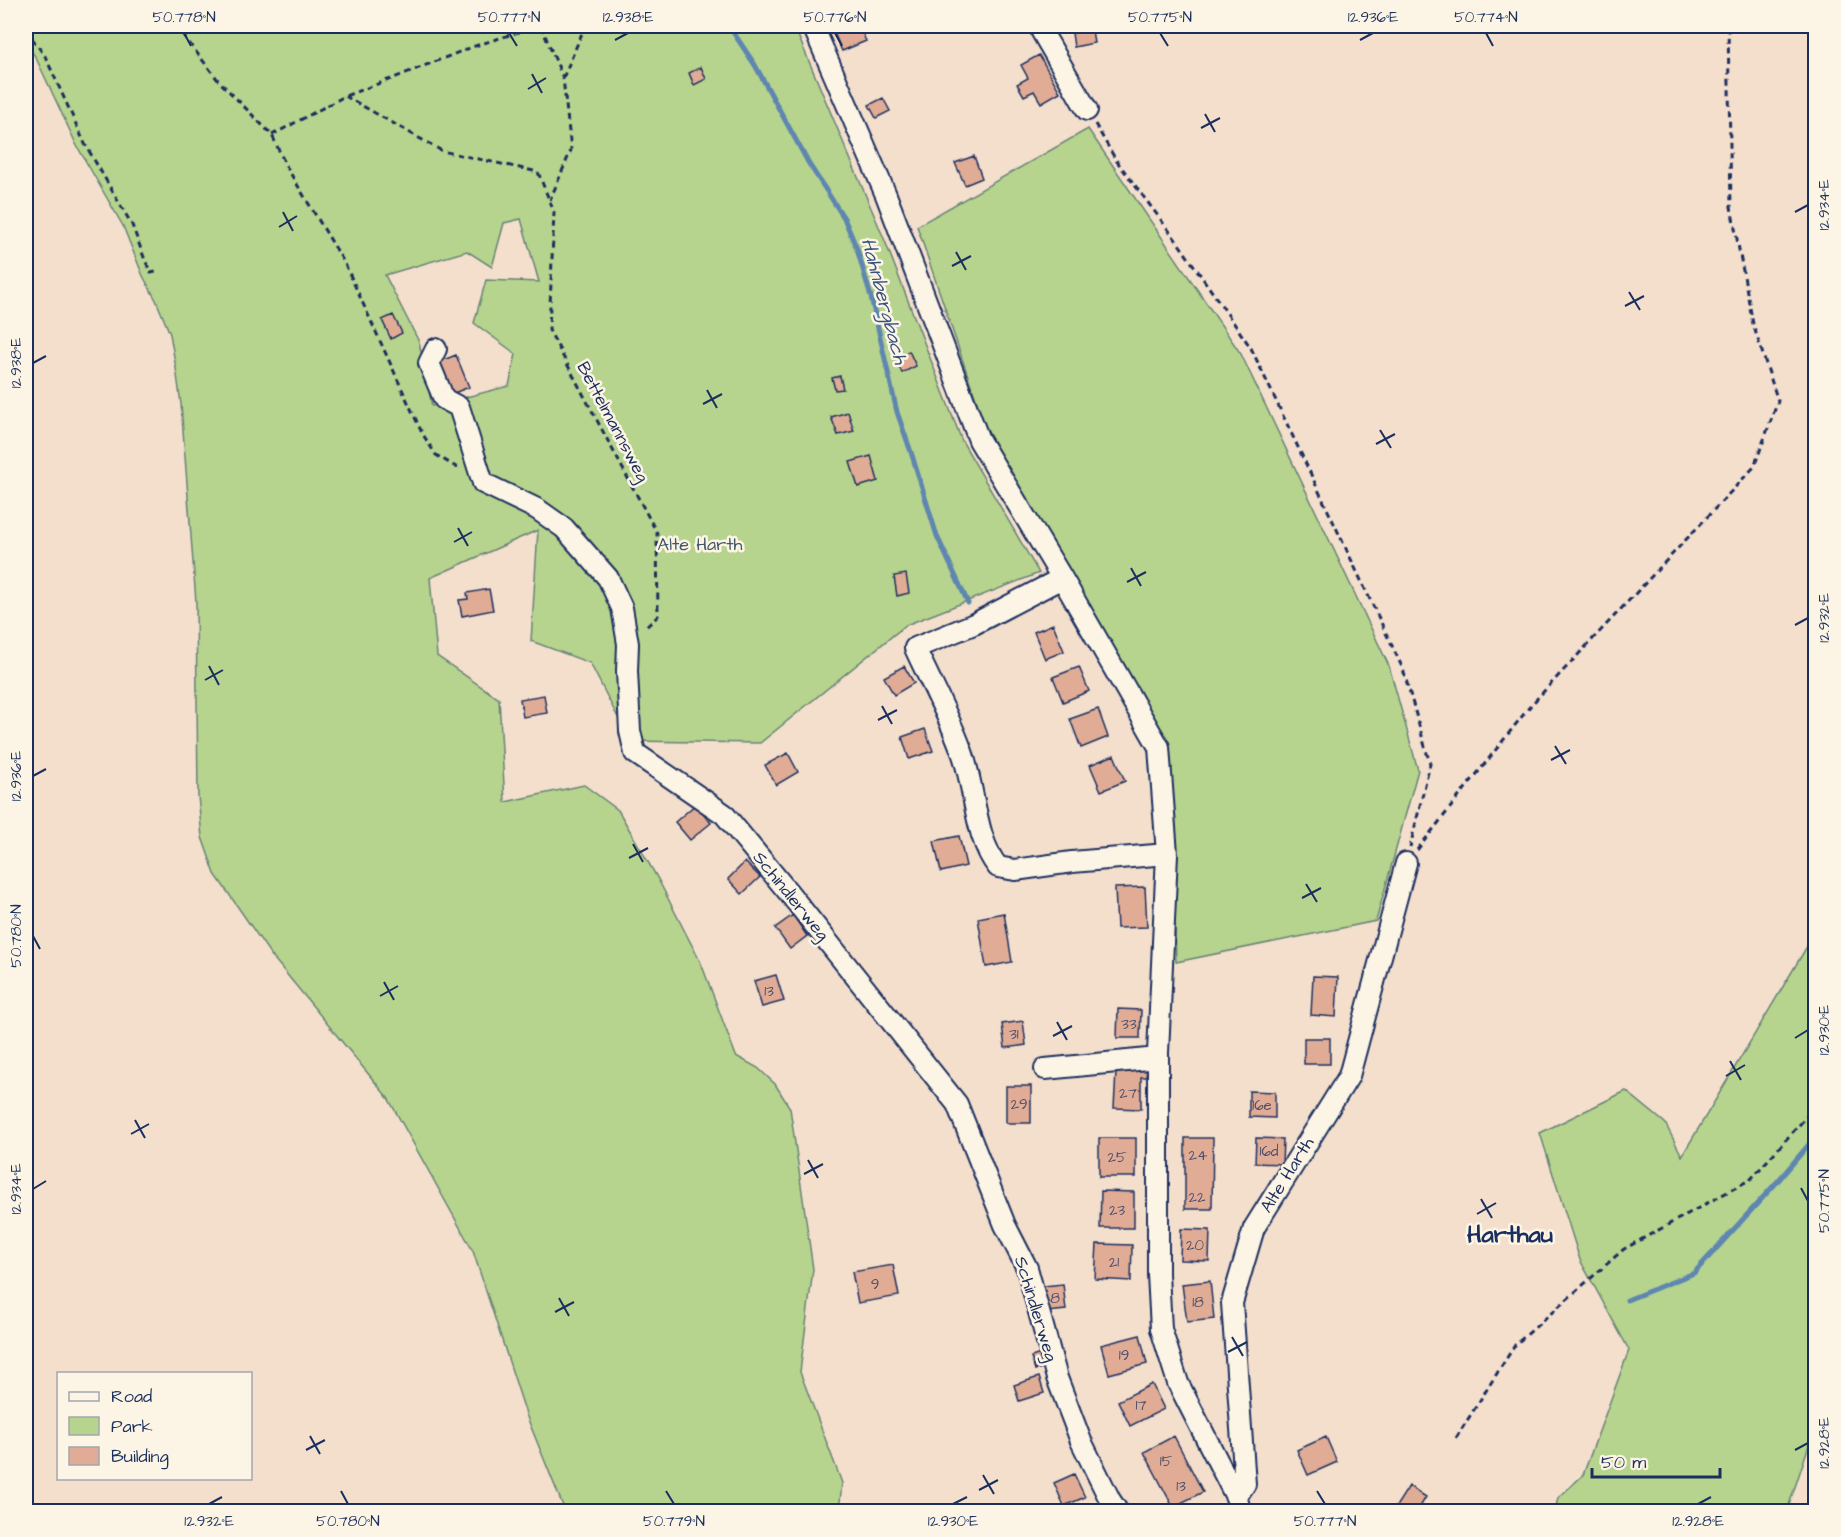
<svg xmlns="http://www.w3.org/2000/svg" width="1841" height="1537" viewBox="0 0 1841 1537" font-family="'Architects Daughter',sans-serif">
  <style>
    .green { fill: #b6d48d; stroke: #688276; stroke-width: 1.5; fill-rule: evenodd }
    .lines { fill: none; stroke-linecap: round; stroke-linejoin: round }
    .stream { stroke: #5e86b1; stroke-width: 5 }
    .building { fill: #e1ac95; stroke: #1b2f5e; stroke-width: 1.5 }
    .minor-casing { stroke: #1b2f5e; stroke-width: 24 }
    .path { stroke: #1b2f5e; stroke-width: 3; stroke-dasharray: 6 4.5; stroke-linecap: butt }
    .minor { stroke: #fcf5e5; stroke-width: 20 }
    .ticks { fill: none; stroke: #1b2f5e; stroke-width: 2 }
    .labels { text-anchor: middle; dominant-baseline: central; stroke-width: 5; stroke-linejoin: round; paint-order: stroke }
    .number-label { font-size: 15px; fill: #4c4e6c }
    .street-label { font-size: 18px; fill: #1b2f5e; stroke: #fcf5e5 }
    .park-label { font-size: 18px; fill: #42586a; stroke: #fcf5e5 }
    .water-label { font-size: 20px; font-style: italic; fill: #375380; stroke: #fcf5e5 }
    .district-label { font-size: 24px; font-weight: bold; fill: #1b2f5e; stroke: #fcf5e5 }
    .neatline { fill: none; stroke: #1b2f5e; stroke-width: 2 }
    .ticks-label { font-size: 15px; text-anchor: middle; fill: #1b2f5e }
  </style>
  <rect width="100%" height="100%" fill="#f4dfcd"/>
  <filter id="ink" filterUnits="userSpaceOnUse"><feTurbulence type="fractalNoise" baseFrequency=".0167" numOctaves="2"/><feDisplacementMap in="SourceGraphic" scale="12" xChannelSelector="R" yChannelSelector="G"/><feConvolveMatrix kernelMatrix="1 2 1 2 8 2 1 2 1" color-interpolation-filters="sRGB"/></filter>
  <g filter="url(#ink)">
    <path class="green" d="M26 26H794L885 241 962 441 1039 573 906 625 760 743 630 741 590 663 531 641 538 530 430 578 437 656 499 699 505 802 584 785 618 810 658 879 701 963 736 1056 758 1068 775 1084 790 1108 813 1269 800 1372 842 1483 839 1511H565L527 1417 473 1251 388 1098 271 955 215 874 202 837 198 796 196 602 181 404 176 368 170 334 156 300 143 276 123 226 77 146 36 58 26 42ZM521 219 539 282 486 280 474 323 516 354 509 386 432 406 419 342 385 275 467 251 492 267 504 223Z
      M1088 129 1241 354 1389 666 1418 770 1376 921 1176 962 1170 745 986 429 917 226Z
      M1815 933 1816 1424 1787 1511H1555L1558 1498 1583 1475 1629 1350 1580 1260 1540 1133 1626 1091 1665 1123 1682 1156Z"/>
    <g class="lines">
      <path class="stream" d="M729 26 755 65 809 164 844 218 857 249 871 297 897 412 911 452 937 536 968 603
        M1627 1300 1694 1273 1777 1182 1816 1136"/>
    </g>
    <path class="building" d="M831 26H859L866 41 842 51Z
      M1071 26H1091L1092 30 1072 33Z
      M1092 30 1094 43 1074 47 1072 33Z
      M1039 55 1060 92 1041 103 1034 91 1024 96 1017 84 1028 78 1021 65Z
      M701 67 706 79 694 85 689 73Z
      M883 98 890 111 876 118 869 105Z
      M974 156 982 178 965 185 955 163Z
      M393 315 402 333 391 339 382 320Z
      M909 351 916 366 902 373 895 358Z
      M456 355 469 387 449 395 436 363Z
      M840 376 843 389 835 390 832 378Z
      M848 412 854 431 838 435 831 417Z
      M871 456 878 481 858 487 850 462Z
      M906 574 909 593 897 596 894 576Z
      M489 589 493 610 462 616 459 600 468 599 467 593Z
      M1053 624 1064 651 1045 659 1034 632Z
      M904 666 914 683 894 695 884 677Z
      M1079 667 1089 691 1063 702 1053 677Z
      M544 695 547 713 523 717 520 699Z
      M1098 709 1108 737 1081 748 1070 719Z
      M925 729 933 751 909 759 902 737Z
      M788 753 798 772 776 785 765 765Z
      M1114 755 1125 781 1101 791 1090 765Z
      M696 804 711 823 690 840 675 822Z
      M959 836 966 866 941 872 934 841Z
      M745 862 760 877 742 894 728 879Z
      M1145 887 1147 927 1117 928 1115 888Z
      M1004 913 1012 962 986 967 978 918Z
      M793 915 807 936 790 949 775 928Z
      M776 975 784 1001 762 1007 754 981Z
      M1313 976 1338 977 1336 1017 1311 1015Z
      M1118 1009 1141 1010 1140 1038H1117Z
      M1023 1021 1026 1045 1005 1048 1002 1024Z
      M1304 1038H1330V1064H1304Z
      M1131 1068 1147 1069 1146 1077H1141V1109L1114 1108 1116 1072H1131Z
      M1006 1086H1031V1123H1006Z
      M1249 1091 1275 1092V1118L1249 1117Z
      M1099 1138H1136V1177H1099Z
      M1185 1138H1213L1212 1209H1185Z
      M1256 1138 1283 1139 1282 1164 1255 1163Z
      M1101 1191 1134 1192V1228H1100Z
      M1181 1229 1210 1230 1209 1261 1180 1260Z
      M1097 1244 1132 1245 1131 1281 1095 1279Z
      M893 1265 899 1296 858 1303 852 1272Z
      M1210 1281 1214 1319 1187 1322 1182 1284Z
      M1063 1284 1066 1310 1047 1312 1044 1286Z
      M1140 1335 1147 1364 1109 1374 1101 1345Z
      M1041 1354 1045 1367 1035 1370 1031 1357Z
      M1039 1377 1044 1393 1019 1401 1014 1385Z
      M1152 1384 1164 1409 1130 1426 1118 1401Z
      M1174 1436 1203 1492 1173 1507 1144 1452Z
      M1326 1437 1337 1462 1308 1475 1297 1450Z
      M1074 1474 1085 1497 1064 1506 1054 1483Z
      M1409 1486 1426 1497 1417 1512H1400L1395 1508Z"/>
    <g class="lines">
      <defs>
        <path id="minor" d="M813 26 886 195 979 440 1062 578 1159 747 1167 854 1158 1053V1274L1161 1329 1178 1383 1236 1497 1241 1512
          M1041 26 1042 32 1087 110
          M436 349 429 363 444 399 459 407 483 483 537 509 564 528 608 578 622 608 628 644 627 671 630 731 635 753 724 814 789 893 957 1104 1005 1225 1027 1268 1057 1378 1081 1441 1110 1500 1118 1512
          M1062 578 974 624 915 648C930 681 948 714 961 749 975 784 974 838 998 867L1015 870 1072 862 1167 854
          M1045 1069 1158 1058
          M1236 1497 1245 1484 1232 1303 1254 1228 1349 1076 1406 863"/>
      </defs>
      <use href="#minor" class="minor-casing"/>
      <path class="path" d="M176 26 218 80 272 135 286 166 345 264 422 433 436 455 461 470
        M541 26 563 78 571 150 550 200
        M26 30 45 56 85 144 132 225 145 260 151 273 156 272
        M563 78 585 26
        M345 96 442 151 538 172 554 212 549 330 657 533 658 616 644 629
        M1095 124 1116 160 1179 244 1251 348 1403 669 1430 764 1410 847
        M272 135 345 96 391 79 472 47 537 26
        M1417 850 1531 705 1754 467 1778 401 1753 324 1731 207 1728 26
        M1456 1438 1515 1345 1624 1249 1751 1179 1816 1106"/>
      <use href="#minor" class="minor"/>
    </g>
  </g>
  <path class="ticks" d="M184 33 191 46M509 33 517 46M835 33 842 46M1160 33 1168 46M1486 33 1493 46M615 40 628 33M1360 40 1373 33M532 74 542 93M528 89 546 78M1205 114 1215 132M1201 128 1220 118M283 212 293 231M1795 212 1808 205M279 227 297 216M956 252 966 270M952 266 971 256M1629 292 1640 310M1625 306 1644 296M33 363 46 356M707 390 717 408M703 404 722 394M1380 430 1391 448M1376 444 1395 434M458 528 468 546M454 542 472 532M1131 568 1141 586M1127 582 1146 572M1795 625 1808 618M209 666 219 685M205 680 223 670M882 706 892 724M878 720 897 710M1555 746 1566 764M1551 760 1570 750M33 776 46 769M633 844 643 862M629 858 648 848M1306 884 1317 902M1302 898 1321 888M33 936 40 949M384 982 394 1000M380 996 398 986M1057 1022 1067 1040M1053 1036 1072 1026M1795 1038 1808 1030M1730 1061 1741 1080M1726 1076 1745 1065M135 1120 145 1138M131 1134 149 1124M808 1160 818 1178M804 1174 823 1164M1801 1188 1808 1201M33 1189 46 1181M1481 1199 1492 1218M1477 1214 1496 1203M559 1298 569 1316M555 1312 574 1302M1232 1337 1243 1356M1228 1352 1247 1342M310 1436 320 1454M306 1450 325 1440M1795 1450 1808 1443M983 1475 994 1494M979 1490 998 1480M341 1491 348 1504M666 1491 674 1504M1317 1491 1325 1504M209 1504 222 1497M953 1504 967 1497M1698 1504 1711 1497"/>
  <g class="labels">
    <g class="number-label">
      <text x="769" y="991">13</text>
      <text x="1129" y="1024">33</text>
      <text x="1014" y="1034">31</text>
      <text x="1128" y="1093">27</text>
      <text x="1019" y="1104">29</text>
      <text x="1262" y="1105">16e</text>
      <text x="1269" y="1151">16d</text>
      <text x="1198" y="1155">24</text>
      <text x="1117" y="1157">25</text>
      <text x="1197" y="1197">22</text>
      <text x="1117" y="1210">23</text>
      <text x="1195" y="1245">20</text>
      <text x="1114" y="1262">21</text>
      <text x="875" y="1284">9</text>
      <text x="1055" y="1298">8</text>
      <text x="1198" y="1302">18</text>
      <text x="1124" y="1355">19</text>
      <text x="1141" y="1405">17</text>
      <text x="1166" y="1461">15</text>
      <text x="1181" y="1486">13</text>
    </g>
    <g class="street-label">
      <text transform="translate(613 422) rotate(62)">Bettelmannsweg</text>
      <text transform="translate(791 896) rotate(51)">Schindlerweg</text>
      <text transform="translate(1287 1175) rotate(-58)">Alte Harth</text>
      <text transform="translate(1036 1309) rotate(73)">Schindlerweg</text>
    </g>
    <g class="park-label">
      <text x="700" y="544">Alte Harth</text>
    </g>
    <g class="water-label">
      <text transform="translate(884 301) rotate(75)">Hahnbergbach</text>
    </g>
    <g class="district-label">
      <text x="1510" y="1235">Harthau</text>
    </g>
  </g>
  <rect width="1841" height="1537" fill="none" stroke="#fcf5e5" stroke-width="66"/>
  <rect x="57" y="1372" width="195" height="108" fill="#fcf5e5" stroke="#a2a6af" stroke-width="1.5"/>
  <rect x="69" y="1392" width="30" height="9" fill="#fcf5e5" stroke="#a2a6af" stroke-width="1.5"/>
  <text x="111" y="1402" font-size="18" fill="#1b2f5e">Road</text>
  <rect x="69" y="1417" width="30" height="18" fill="#b6d48d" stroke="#a2a6af" stroke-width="1.5"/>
  <text x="111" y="1432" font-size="18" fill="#1b2f5e">Park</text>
  <rect x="69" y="1447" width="30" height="18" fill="#e1ac95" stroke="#a2a6af" stroke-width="1.5"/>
  <text x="111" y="1462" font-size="18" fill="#1b2f5e">Building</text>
  <path d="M1592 1468v9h128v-9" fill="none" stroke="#1b2f5e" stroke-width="3"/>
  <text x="1601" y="1468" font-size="18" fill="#1b2f5e" stroke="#fcf5e5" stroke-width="4.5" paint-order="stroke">50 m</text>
  <rect x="33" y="33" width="1775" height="1471" class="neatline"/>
  <g class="ticks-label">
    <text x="184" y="22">50.778°N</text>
    <text x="509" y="22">50.777°N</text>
    <text x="628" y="22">12.938°E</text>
    <text x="835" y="22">50.776°N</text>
    <text x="1160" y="22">50.775°N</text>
    <text x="1373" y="22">12.936°E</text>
    <text x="1486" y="22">50.774°N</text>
    <text transform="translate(1824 205) rotate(-90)" y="5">12.934°E</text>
    <text transform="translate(16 363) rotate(-90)" y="5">12.938°E</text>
    <text transform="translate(1824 618) rotate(-90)" y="5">12.932°E</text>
    <text transform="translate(16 776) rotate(-90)" y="5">12.936°E</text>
    <text transform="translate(16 936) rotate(-90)" y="5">50.780°N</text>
    <text transform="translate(1824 1030) rotate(-90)" y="5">12.930°E</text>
    <text transform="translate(16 1189) rotate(-90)" y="5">12.934°E</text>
    <text transform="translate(1824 1201) rotate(-90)" y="5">50.775°N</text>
    <text transform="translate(1824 1443) rotate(-90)" y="5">12.928°E</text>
    <text x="209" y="1526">12.932°E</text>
    <text x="348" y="1526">50.780°N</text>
    <text x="674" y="1526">50.779°N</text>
    <text x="953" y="1526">12.930°E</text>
    <text x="1325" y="1526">50.777°N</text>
    <text x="1698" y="1526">12.928°E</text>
  </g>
</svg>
